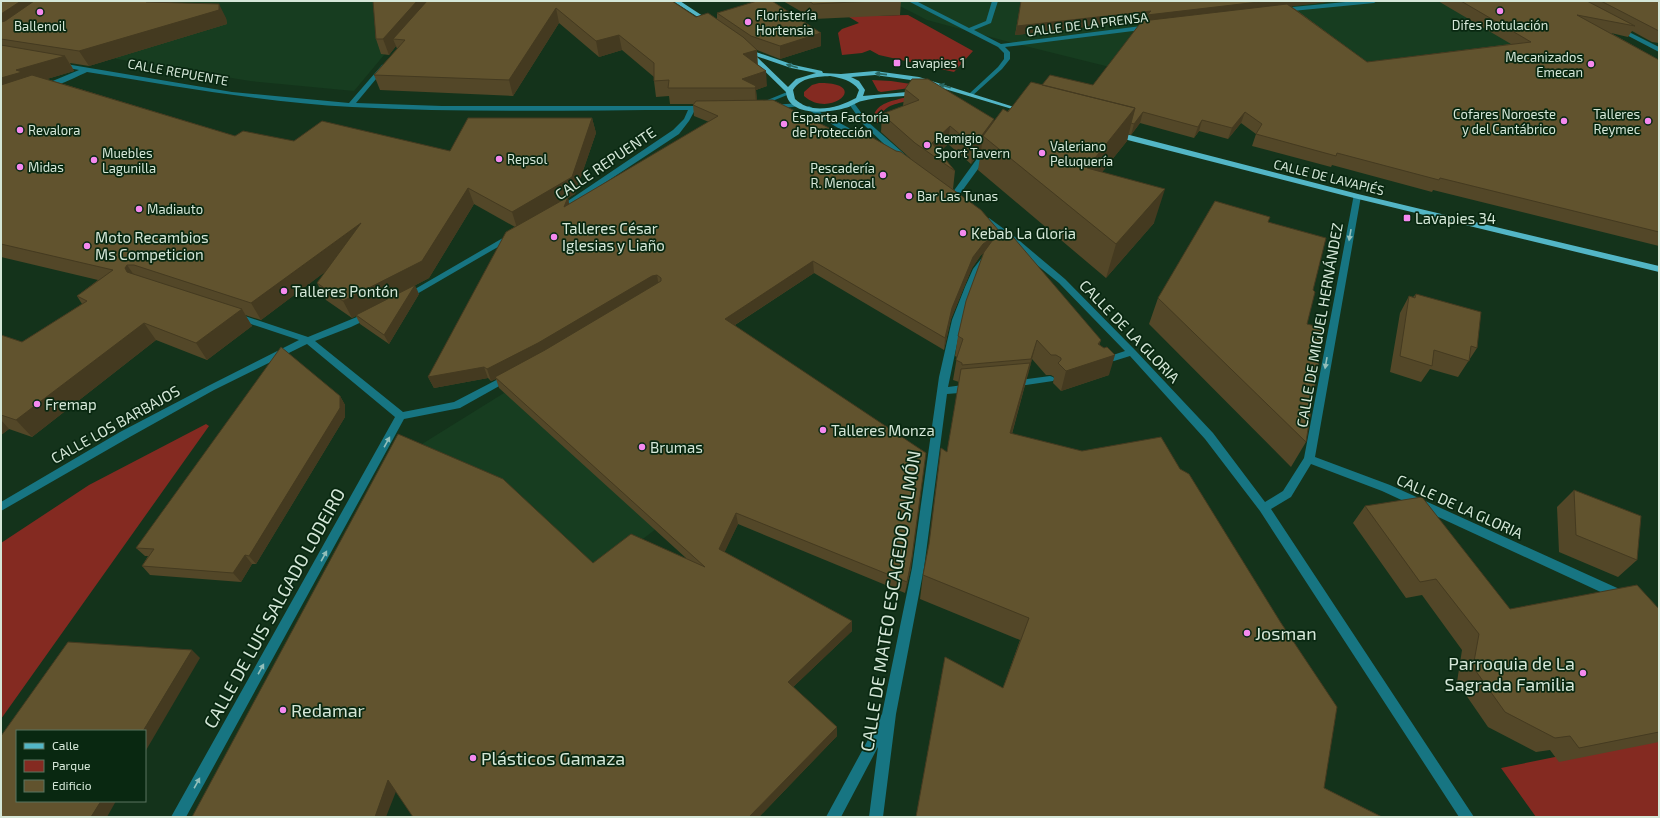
<svg xmlns="http://www.w3.org/2000/svg" width="1660" height="818" viewBox="0 0 1660 818" font-family="'Exo 2',sans-serif">
  <style>
    .built { fill: #173d20 }
    .green { fill: #842a21 }
    .lines { fill: none; stroke-linecap: round; stroke-linejoin: round }
    .minor { fill: #177582; fill-rule: evenodd }
    .major { fill: #53b6c6; fill-rule: evenodd }
    .wall { fill: #534728 }
    .shaded-wall { fill: #443a20 }
    .building { fill: #61532e; stroke: #443a20 }
    .oneway { fill: #2a6862 }
    .oneway2 { fill: #92bfba }
    .poi-dot { fill: #f589ef; stroke: #092811; stroke-width: 1.5 }
    .labels { text-anchor: middle; dominant-baseline: central; stroke-width: 3.5; stroke-linejoin: round; paint-order: stroke }
    .far-poi-label { font-size: 13px; fill: #d5e7d8; stroke: #092811; text-anchor: start }
    .far-street-label { font-size: 13px; fill: #d5e7d8; stroke: #092811 }
    .street-label { font-size: 15px; fill: #d5e7d8; stroke: #092811 }
    .poi-label { font-size: 15px; fill: #d5e7d8; stroke: #092811; text-anchor: start }
    .near-street-label { font-size: 18px; fill: #d5e7d8; stroke: #092811 }
    .near-poi-label { font-size: 18px; fill: #d5e7d8; stroke: #092811; text-anchor: start }
  </style>
  <rect width="100%" height="100%" fill="#14331b"/>
  <path class="built" d="M1 1H422L414 19 354 91 250 81 32 45Z
    M890 1H1546L1476 158 1013 43 927 20Z
    M504 393 707 490 597 574 414 449Z"/>
  <path class="green" d="M831 6 868 16 908 15 973 51 954 72 879 55 870 50 862 53 842 55 838 33 842 29 859 23Z
    M872 80 891 81 924 86 881 92 878 91Z
    M819 83C872 82 831 120 804 96V92L812 85Z
    M903 98H914C903 104 890 102 882 113V122L876 123 874 115C878 103 892 101 903 98Z
    M206 424 209 426 1 719V543L89 485Z
    M1659 736V817H1536L1501 768Z"/>
  <g class="lines">
    <path class="minor" d="M908 1H916L969 28 986 21 992 1H998L991 23 974 30 1001 44 1149 25 1152 27 1149 29 1005 47 1010 52V59L1002 69 972 96 970 95V93L998 67 1004 59V53L998 47Z
      M1356 1H1377L1374 3 1282 12 1279 10 1282 8Z
      M1615 27H1619L1659 47V52L1615 29Z
      M60 63 232 92 349 103 382 65 384 64 387 66 386 67 356 103 442 106H697L700 108 695 110 689 121 679 134 559 213 555 211 556 209 673 130 684 119 688 110C576 110 464 113 352 107 262 102 175 86 87 72 76 77 54 89 43 87V85L79 70 58 66V64Z
      M787 92 792 93 760 106 755 105Z
      M852 102 854 103 868 122 909 158V162H903L863 124 849 104Z
      M800 103 802 104V106L773 109 770 107 773 105Z
      M809 106 867 138 868 140 864 142H861L807 109V107Z
      M984 149H990L991 151 957 198H951L950 196Z
      M1354 194H1357L1361 196 1315 457 1390 485 1626 592 1628 596 1626 600 1622 601 1618 600 1382 491 1311 464 1291 497 1271 509 1474 817H1459L1260 511 1205 439 1130 356 1101 365 1098 364 1096 362 1098 360 1125 351 1059 283 982 220 983 218H989L1015 237 1065 279 1135 350 1213 433 1265 502 1283 491 1304 458Z
      M508 235H511L515 237 410 298H404L403 296Z
      M987 254 991 257 980 272 962 320 948 387 971 384 976 388 971 392 947 394 924 568 896 714 883 817H869L878 747 841 817H826L882 714 912 568 939 377 952 320 965 287 973 269 984 255Z
      M369 312 374 315 372 317 351 327 315 341 403 412 454 402 506 375 509 374 514 377 512 379 460 408 404 419 186 817H171L395 417 307 344 214 390 128 438 1 511V502L120 432 208 386 299 340 233 318 231 316 233 314H239L308 337Z
      M1050 376 1053 377 1055 379 1053 381 1013 387 1008 384 1013 381Z"/>
    <path class="major" d="M673 1H680L712 22 707 23Z
      M747 49 794 65 822 71 823 73 841 74 875 71 919 77 1027 111 1022 112 918 81 875 75 851 77 859 81 865 90 863 96 918 91 921 93 918 95C900 97 880 96 862 101 856 102 851 107 845 108 829 113 788 117 786 92L745 52 744 51ZM756 56 791 68 816 73 796 79 788 87ZM830 76C841 78 852 80 859 90L856 98C838 108 811 115 795 99L793 90C801 77 817 77 830 76Z
      M1112 132H1118L1358 194 1659 266V272L1354 198 1112 136Z"/>
  </g>
  <path class="wall" d="M1 1H168L169 2 226 18 227 24 89 66 70 63 74 71 47 79 235 136 294 141 450 151 592 118 596 133 575 194 568 198 569 204 709 122 694 116 693 105 694 104H670L669 96 656 97 654 81V77L622 50 599 57 559 23 513 96 380 90 374 75 397 49 396 46 389 55 381 54 376 39 373 1H672L696 17 717 19V13L821 46 780 59 757 50V64L767 86 756 90 757 100 845 136 896 151 911 159 881 132 882 114 903 106 905 89 993 122 1042 85H1093L1146 20 1015 35 1021 1H1336L1291 6 1367 62 1511 44 1438 1H1659V43L1652 42 1632 31 1628 37 1611 33 1659 60V246L1433 190 1432 192 1332 165 1331 167 1252 146 1256 134 1241 123 1228 139 1199 131 1194 138 1140 123 1131 135 1128 134 1127 141 1102 172 1154 223 1106 278 978 170 981 151 971 164 948 144 939 152 955 171 953 189 1101 340 1099 345 1109 375 1061 391 1053 383 1054 377 1051 375H1046L1032 359 1012 434 1324 788 1382 817H916L945 657 1003 688 1020 640 920 599 923 575 947 452 959 382 953 380 957 357 955 356 958 336 984 253 981 255 972 268 951 319 944 350 814 273 735 325 911 568 905 593 738 524 724 552 852 631 793 687 837 736 759 817H413L396 791 192 817 593 563 686 558 499 388 496 379 491 381 488 378 434 388 428 377 515 227 474 204 429 278 412 287 419 294 389 344 360 324 356 316 352 318 326 300 317 283 326 271 261 320 245 315 252 326 207 360 156 340 32 437 9 429 1 435V335L22 342 82 304 77 296 98 280 1 257Z
    M783 1H901L900 15 814 19Z
    M1268 222 1313 290 1307 324 1306 442 1291 467 1149 324 1158 298Z
    M1416 294 1477 348 1458 377 1430 369 1421 382 1390 372 1400 313 1409 296 1413 297Z
    M340 396 345 405V417L256 564H252L241 582 150 575 142 566 148 556H145L136 548Z
    M1574 490 1637 560 1618 577 1559 552 1557 507Z
    M1365 506 1510 609H1659V742L1559 762 1550 750 1536 752 1488 727 1457 682 1462 650 1422 595 1406 598 1353 523Z"/>
  <path class="shaded-wall" d="M21 1H32L38 11 1 34V14Z
    M147 1H168L169 4 146 2Z
    M417 1H435L393 39 396 46 389 55 383 39Z
    M1267 1H1336L1145 24 1146 20 1015 35 1017 26 1151 11Z
    M219 4 226 18 227 24 89 66 79 51Z
    M556 8 559 23 513 96 509 80Z
    M821 33V46L780 59V46Z
    M619 35 622 50 599 57 596 41Z
    M757 50 758 66 743 54Z
    M65 56 74 71 30 84 1 97V78L16 70Z
    M766 71 767 86 756 90 757 102 756 104 755 88 742 79Z
    M1135 108 1127 141 1079 201 1087 168Z
    M1143 112 1140 123 1131 135 1134 124Z
    M1245 112 1241 123 1228 139 1232 128Z
    M592 118 596 133 575 194 568 198 570 209 517 228 512 212Z
    M994 119 991 137 983 136 981 151 971 164 974 146Z
    M1202 120 1199 131 1194 138 1198 127Z
    M950 126 948 144 935 157 932 143Z
    M468 188 474 204 429 278 352 318 343 301Z
    M1165 189 1154 223 1106 278 1116 244Z
    M361 223 369 239 261 320 251 303Z
    M1000 232 998 243 981 255 972 268 951 319 944 350 945 338 952 308 973 257 983 244Z
    M813 261 814 273 727 330 725 319Z
    M127 265 139 282 127 272 125 268Z
    M657 275 659 287 541 355 495 377 496 379 491 381 487 369 652 276Z
    M415 285 419 294 389 344 384 335Z
    M242 309 252 326 207 360 196 343Z
    M144 323 156 340 32 437 16 420Z
    M1037 340 1032 359 1027 379 1031 359Z
    M1101 340 1095 359 1115 355 1109 375 1061 391 1066 371 1098 344Z
    M1030 363 1024 388 1005 459 1010 433Z
    M484 367 488 378 434 388 428 377Z
    M340 396 345 405V417L256 564 249 556Z
    M1 420 9 429 1 435Z
    M926 453 911 568 905 593 907 582Z
    M736 513 738 524 721 560 719 549Z
    M245 555 252 564 241 582 233 573Z
    M852 621V631L789 691 788 682Z
    M192 650 200 658 145 752V731H143Z
    M837 727V736L759 817H749Z
    M388 780 397 789 386 817H375Z
    M101 801H116L107 817H91Z"/>
  <path class="building" d="M1 1H21L1 14Z
    M34 1H147L146 2 219 4V10L79 51 1 39V22L5 21Z
    M373 1H417L383 39H376Z
    M427 1H672L696 17 708 13 743 37 757 50 743 54 766 71 742 79 756 86 755 88H668L669 80 654 81V63L619 35 596 41 556 8 509 80 374 75 405 40 393 39Z
    M757 1H772L821 33 780 46 751 36 717 13Z
    M809 1H874L813 4Z
    M1021 1H1267L1147 15 1151 11 1017 26Z
    M1461 1H1587L1635 26 1577 15 1659 60V232L1440 178 1439 180 1337 153 1336 156 1256 134 1262 124 1245 112 1232 128 1202 120 1198 127 1143 112 1134 124 1131 123 1135 108 1042 85 1050 75 1093 85 1142 21 1287 4 1367 62 1531 42Z
    M1601 1H1659V31Z
    M1 45 65 56 16 70 22 72 1 78Z
    M32 75 235 136 243 131 294 141 322 121 450 151 468 118H592L572 177 512 212 468 188 422 261 343 301 317 283 361 223 251 303 134 265H127L125 268 127 272 242 309 196 343 144 323 16 420 1 415V335L22 342 87 301 77 296 113 270 1 244V85Z
    M912 79H928L994 119 974 146 950 126 932 143 955 171 915 143 882 114 919 100 905 89Z
    M1031 82 1135 108 1087 168 1165 189 1116 244 983 136 1003 109 1008 112Z
    M773 100 845 136 859 130 896 151 901 152 981 210 1000 232 983 244 973 257 952 308 945 338 813 261 725 319 926 453 912 557 907 582 736 513 719 549 852 621 788 682 837 727 749 817H413L388 780 375 817H192L398 434 503 479 593 563 631 534 705 567 495 377 545 350 661 281V278L657 275 652 276 538 343 487 369 484 367 428 377 506 232 568 197 564 207 718 116 693 105 696 101Z
    M1215 201 1270 217 1268 222 1326 238 1313 290 1315 292 1307 324 1324 328 1306 442 1158 298Z
    M1008 231 1101 340 1098 344 1104 348 1107 347 1115 355 1066 371 1058 363 1061 360V358L1056 355H1051L1037 340 1031 359 962 365V363L956 360 963 339 958 336 966 301 984 252 992 241Z
    M415 285 384 335 356 315Z
    M1416 294 1481 312 1477 348 1471 346 1469 361 1434 350 1432 366 1400 356 1409 296 1415 298Z
    M281 347 340 396V408L249 556 245 555 233 573 142 566 154 549 136 548Z
    M1030 363 1010 433 1082 451 1161 437 1180 469 1189 474 1281 623 1337 707 1324 788 1382 817H916L945 657 1003 688 1029 618 923 575 929 544 941 448 947 452 961 369Z
    M1574 490 1641 516 1637 560 1576 535Z
    M1422 497 1510 609 1637 585 1659 609V732L1579 748 1570 736 1555 738 1505 712 1473 667 1479 634 1436 579 1420 582 1365 506Z
    M68 642 192 650 143 731H17V801H101L91 817H1V736Z"/>
  <defs><path id="oneway-solid" d="M-6-.8H1V-3.2L6.5 0L1 3.2V.8H-6Z"/></defs>
  <g class="oneway">
    <use href="#oneway-solid" transform="translate(792 66) rotate(-164)"/>
    <use href="#oneway-solid" transform="translate(881 74) rotate(-174)"/>
    <use href="#oneway-solid" transform="translate(945 86) rotate(-164)"/>
  </g>
  <g class="oneway2">
    <use href="#oneway-solid" transform="translate(1350 235) rotate(100)"/>
    <use href="#oneway-solid" transform="translate(1326 363) rotate(100)"/>
    <use href="#oneway-solid" transform="translate(387 442) rotate(-61)"/>
    <use href="#oneway-solid" transform="translate(324 556) rotate(-61)"/>
    <use href="#oneway-solid" transform="translate(261 669) rotate(-61)"/>
    <use href="#oneway-solid" transform="translate(197 783) rotate(-61)"/>
  </g>
  <g class="poi-dot">
    <circle cx="1500" cy="11" r="4"/>
    <circle cx="40" cy="12" r="4"/>
    <circle cx="748" cy="22" r="4"/>
    <rect x="893" y="59" width="8" height="8" rx="2"/>
    <circle cx="1591" cy="64" r="4"/>
    <circle cx="1564" cy="121" r="4"/>
    <circle cx="1648" cy="121" r="4"/>
    <circle cx="784" cy="124" r="4"/>
    <circle cx="20" cy="130" r="4"/>
    <circle cx="927" cy="145" r="4"/>
    <circle cx="1042" cy="153" r="4"/>
    <circle cx="499" cy="159" r="4"/>
    <circle cx="94" cy="160" r="4"/>
    <circle cx="20" cy="167" r="4"/>
    <circle cx="883" cy="175" r="4"/>
    <circle cx="909" cy="196" r="4"/>
    <circle cx="139" cy="209" r="4"/>
    <rect x="1403" y="214" width="8" height="8" rx="2"/>
    <circle cx="963" cy="233" r="4"/>
    <circle cx="554" cy="237" r="4"/>
    <circle cx="87" cy="246" r="4"/>
    <circle cx="284" cy="291" r="4"/>
    <circle cx="37" cy="404" r="4"/>
    <circle cx="823" cy="430" r="4"/>
    <circle cx="642" cy="447" r="4"/>
    <circle cx="1247" cy="633" r="4"/>
    <circle cx="1583" cy="673" r="4"/>
    <circle cx="283" cy="710" r="4"/>
    <circle cx="473" cy="758" r="4"/>
  </g>
  <g class="labels">
    <g class="far-poi-label">
      <text x="756" y="15">Floristería<tspan x="756" dy="15">Hortensia</tspan></text>
      <text x="1500" y="25" text-anchor="middle">Difes Rotulación</text>
      <text x="40" y="26" text-anchor="middle">Ballenoil</text>
      <text x="1583" y="57" text-anchor="end">Mecanizados<tspan x="1583" dy="15">Emecan</tspan></text>
      <text x="905" y="63">Lavapies 1</text>
      <text x="1556" y="114" text-anchor="end">Cofares Noroeste<tspan x="1556" dy="15">y del Cantábrico</tspan></text>
      <text x="1640" y="114" text-anchor="end">Talleres<tspan x="1640" dy="15">Reymec</tspan></text>
      <text x="792" y="117">Esparta Factoría<tspan x="792" dy="15">de Protección</tspan></text>
      <text x="28" y="130">Revalora</text>
      <text x="935" y="138">Remigio<tspan x="935" dy="15">Sport Tavern</tspan></text>
      <text x="1050" y="146">Valeriano<tspan x="1050" dy="15">Peluquería</tspan></text>
      <text x="102" y="153">Muebles<tspan x="102" dy="15">Lagunilla</tspan></text>
      <text x="507" y="159">Repsol</text>
      <text x="28" y="167">Midas</text>
      <text x="875" y="168" text-anchor="end">Pescadería<tspan x="875" dy="15">R. Menocal</tspan></text>
      <text x="917" y="196">Bar Las Tunas</text>
      <text x="147" y="209">Madiauto</text>
    </g>
    <g class="far-street-label">
      <text transform="translate(1087 24) rotate(-7)">CALLE DE LA PRENSA</text>
      <text transform="translate(178 72) rotate(10)">CALLE REPUENTE</text>
      <text transform="translate(1329 177) rotate(14)">CALLE DE LAVAPIÉS</text>
    </g>
    <g class="street-label">
      <text transform="translate(605 163) rotate(-34)">CALLE REPUENTE</text>
      <text transform="translate(1319 325) rotate(-80)">CALLE DE MIGUEL HERNÁNDEZ</text>
      <text transform="translate(1130 331) rotate(46)">CALLE DE LA GLORIA</text>
      <text transform="translate(115 424) rotate(-29)">CALLE LOS BARBAJOS</text>
      <text transform="translate(1460 506) rotate(24)">CALLE DE LA GLORIA</text>
    </g>
    <g class="poi-label">
      <text x="1415" y="218">Lavapies 34</text>
      <text x="562" y="228">Talleres César<tspan x="562" dy="17">Iglesias y Liaño</tspan></text>
      <text x="971" y="233">Kebab La Gloria</text>
      <text x="95" y="237">Moto Recambios<tspan x="95" dy="17">Ms Competicion</tspan></text>
      <text x="292" y="291">Talleres Pontón</text>
      <text x="45" y="404">Fremap</text>
      <text x="831" y="430">Talleres Monza</text>
      <text x="650" y="447">Brumas</text>
    </g>
    <g class="near-street-label">
      <text transform="translate(890 601) rotate(-81)">CALLE DE MATEO ESCAGEDO SALMÓN</text>
      <text transform="translate(274 608) rotate(-61)">CALLE DE LUIS SALGADO LODEIRO</text>
    </g>
    <g class="near-poi-label">
      <text x="1255" y="633">Josman</text>
      <text x="1575" y="663" text-anchor="end">Parroquia de La<tspan x="1575" dy="21">Sagrada Familia</tspan></text>
      <text x="291" y="710">Redamar</text>
      <text x="481" y="758">Plásticos Gamaza</text>
    </g>
  </g>
  <rect width="1660" height="818" fill="none" stroke="#d5e7d8" stroke-width="4"/>
  <rect x="16" y="730" width="130" height="72" fill="#092811" stroke="#5b7461"/>
  <rect x="24" y="743" width="20" height="6" fill="#53b6c6" stroke="#5b7461"/>
  <text x="52" y="750" font-size="12" fill="#d5e7d8">Calle</text>
  <rect x="24" y="760" width="20" height="12" fill="#842a21" stroke="#5b7461"/>
  <text x="52" y="770" font-size="12" fill="#d5e7d8">Parque</text>
  <rect x="24" y="780" width="20" height="12" fill="#61532e" stroke="#5b7461"/>
  <text x="52" y="790" font-size="12" fill="#d5e7d8">Edificio</text>
</svg>
